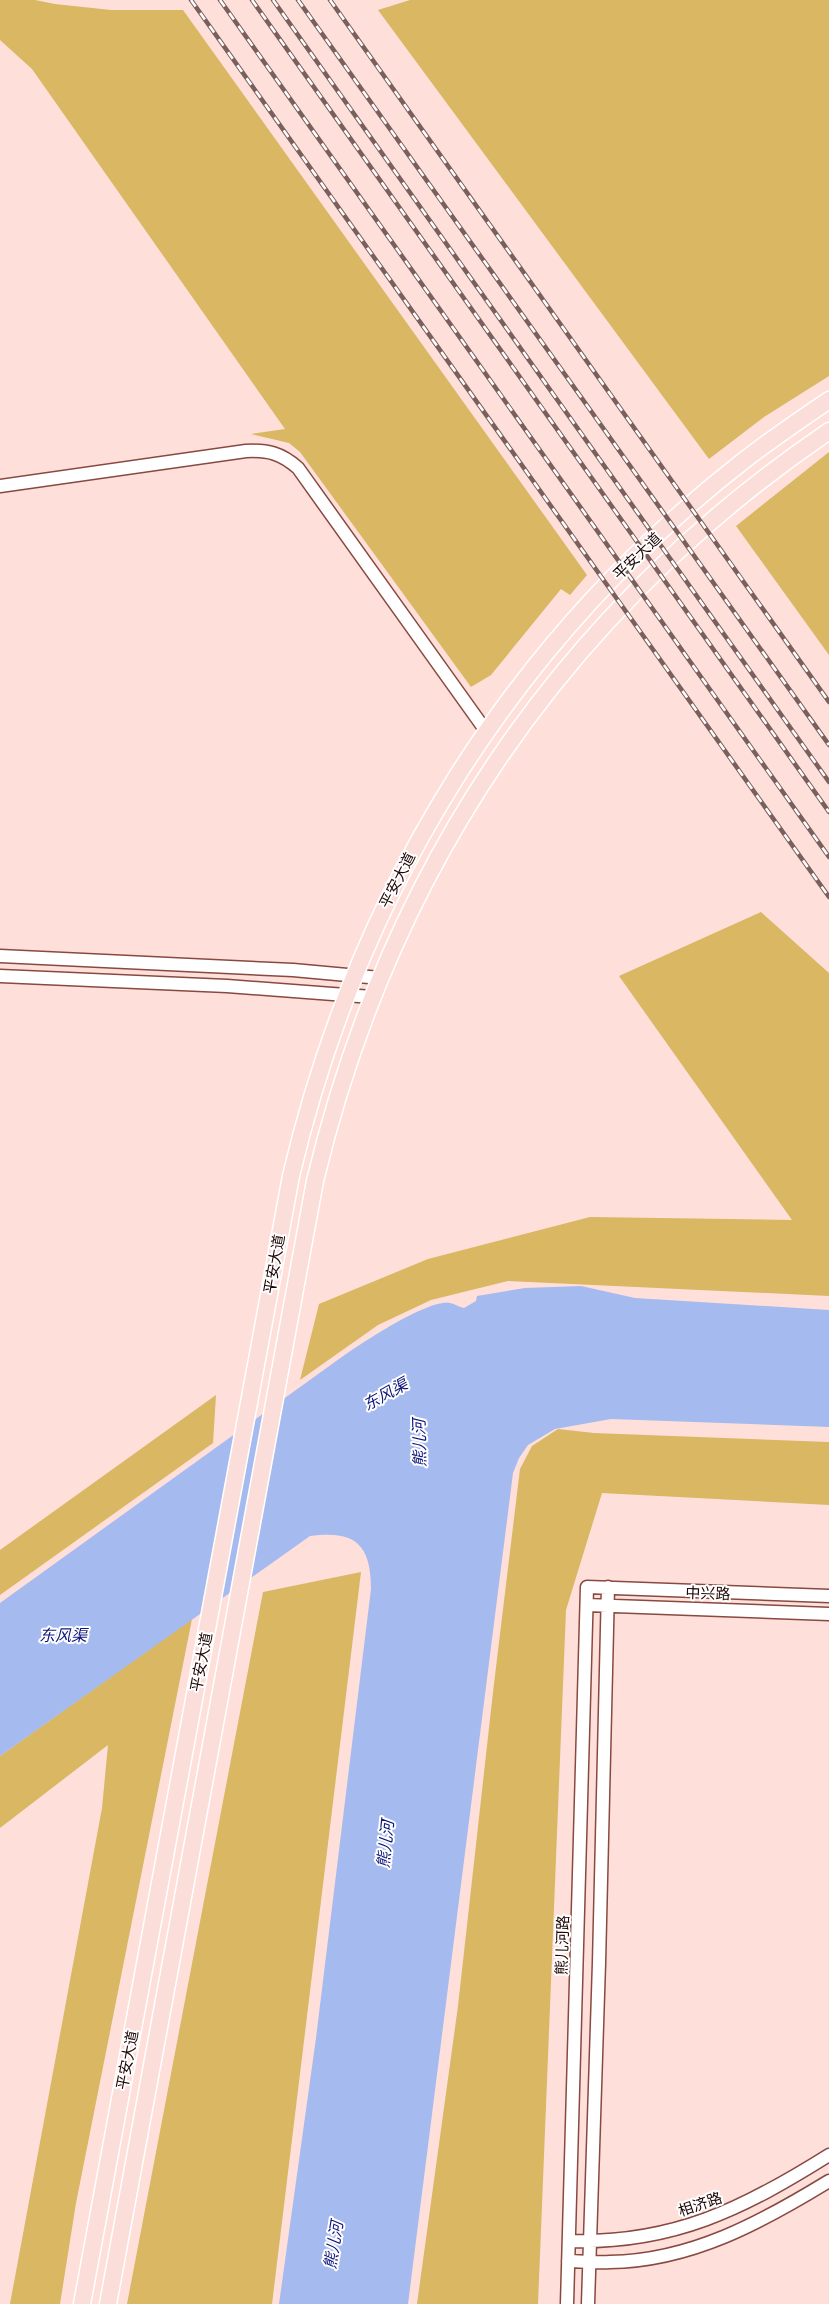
<svg xmlns="http://www.w3.org/2000/svg" width="829" height="2304" viewBox="0 0 829 2304" font-family="'PT Sans','Noto Sans SC',sans-serif">
  <style>
    .green { fill: #d9b763 }
    .water { fill: #a5baef }
    .lines { fill: none; stroke-linecap: round; stroke-linejoin: round }
    .minor-casing { stroke: #884941; stroke-width: 15 }
    .major-casing { stroke: #fff; stroke-width: 19 }
    .minor { stroke: #fff; stroke-width: 12 }
    .major { stroke: #fbdeda; stroke-width: 16 }
    .rail-casing { stroke: #7a605d; stroke-width: 4.5 }
    .rail { stroke: #fff; stroke-width: 2.5; stroke-dasharray: 8; stroke-linecap: butt }
    .labels { text-anchor: middle; dominant-baseline: central; stroke-width: 4; stroke-linejoin: round; paint-order: stroke }
    .street-label { font-size: 15px; fill: #1e0605; stroke: #fff }
    .water-label { font-size: 16px; font-style: italic; fill: #0e167b; stroke: #fff }
  </style>
  <rect width="100%" height="100%" fill="#fedfda"/>
  <path class="green" d="M0 0H35L55 4 111 10H183L587 575 570 595 561 589 491 675 471 687 300 452 289 443 251 434 285 429 32 69 0 40Z
    M410 0H829V376L764 417 709 459 378 10Z
    M829 452V655L736 526Z
    M761 912 829 973V1296L508 1281 431 1300 378 1325 300 1380 319 1304 428 1259 590 1217 792 1220 619 976Z
    M216 1395 213 1443 0 1595V1550Z
    M558 1429 594 1433 829 1442V1505L602 1493 566 1610 538 2304H417L458 2006 493 1692 520 1469 532 1446Z
    M361 1572 272 2304H127L263 1592Z
    M192 1619 76 2203 60 2304H10L102 1808 108 1745 0 1828V1756Z"/>
  <path class="water" d="M581 1286 635 1298 829 1310V1427L611 1419 555 1429 528 1445 519 1458 513 1473 408 2304H279L316 2038 371 1589C371 1544 355 1530 310 1536L0 1756V1603L339 1359C359 1345 427 1299 450 1303 455 1304 459 1307 464 1308L476 1301 477 1296 525 1288Z"/>
  <g class="lines">
    <defs>
      <path id="minor" d="M0 486 246 451C268 450 281 453 298 468L486 731
        M0 956 293 970 380 978
        M0 976 227 986 372 997
        M587 1605 829 1614
        M569 2241C673 2244 743 2209 829 2155
        M568 2261C582 2261 596 2263 610 2262 691 2261 762 2222 829 2181
        M567 2304 587 1587 829 1596
        M588 2304 599 1963 608 1587"/>
      <path id="major" d="M82 2304 291 1176C358 891 510 643 742 462 770 440 800 420 829 400
        M108 2304 315 1181C390 867 562 613 829 431"/>
    </defs>
    <use href="#minor" class="minor-casing"/>
    <use href="#major" class="major-casing"/>
    <use href="#minor" class="minor"/>
    <use href="#major" class="major"/>
    <defs>
      <path id="rail" d="M191 0 829 897
        M220 0 829 857
        M252 0 829 812
        M273 0 829 782
        M298 0 829 745
        M330 0 829 702"/>
    </defs>
    <use href="#rail" class="rail-casing"/>
    <use href="#rail" class="rail"/>
  </g>
  <g class="labels">
    <g class="street-label">
      <text transform="translate(637 556) rotate(-44)">平安大道</text>
      <text transform="translate(397 880) rotate(-63)">平安大道</text>
      <text transform="translate(274 1264) rotate(-80)">平安大道</text>
      <text transform="translate(708 1593) rotate(2)">中兴路</text>
      <text transform="translate(201 1662) rotate(-79)">平安大道</text>
      <text transform="translate(562 1945) rotate(-88)">熊儿河路</text>
      <text transform="translate(127 2060) rotate(-79)">平安大道</text>
      <text transform="translate(700 2204) rotate(-19)">相济路</text>
    </g>
    <g class="water-label">
      <text transform="translate(385 1394) rotate(-29)">东风渠</text>
      <text transform="translate(419 1443) rotate(-91)">熊儿河</text>
      <text x="63" y="1635">东风渠</text>
      <text transform="translate(385 1844) rotate(-84)">熊儿河</text>
      <text transform="translate(333 2245) rotate(-81)">熊儿河</text>
    </g>
  </g>
</svg>
